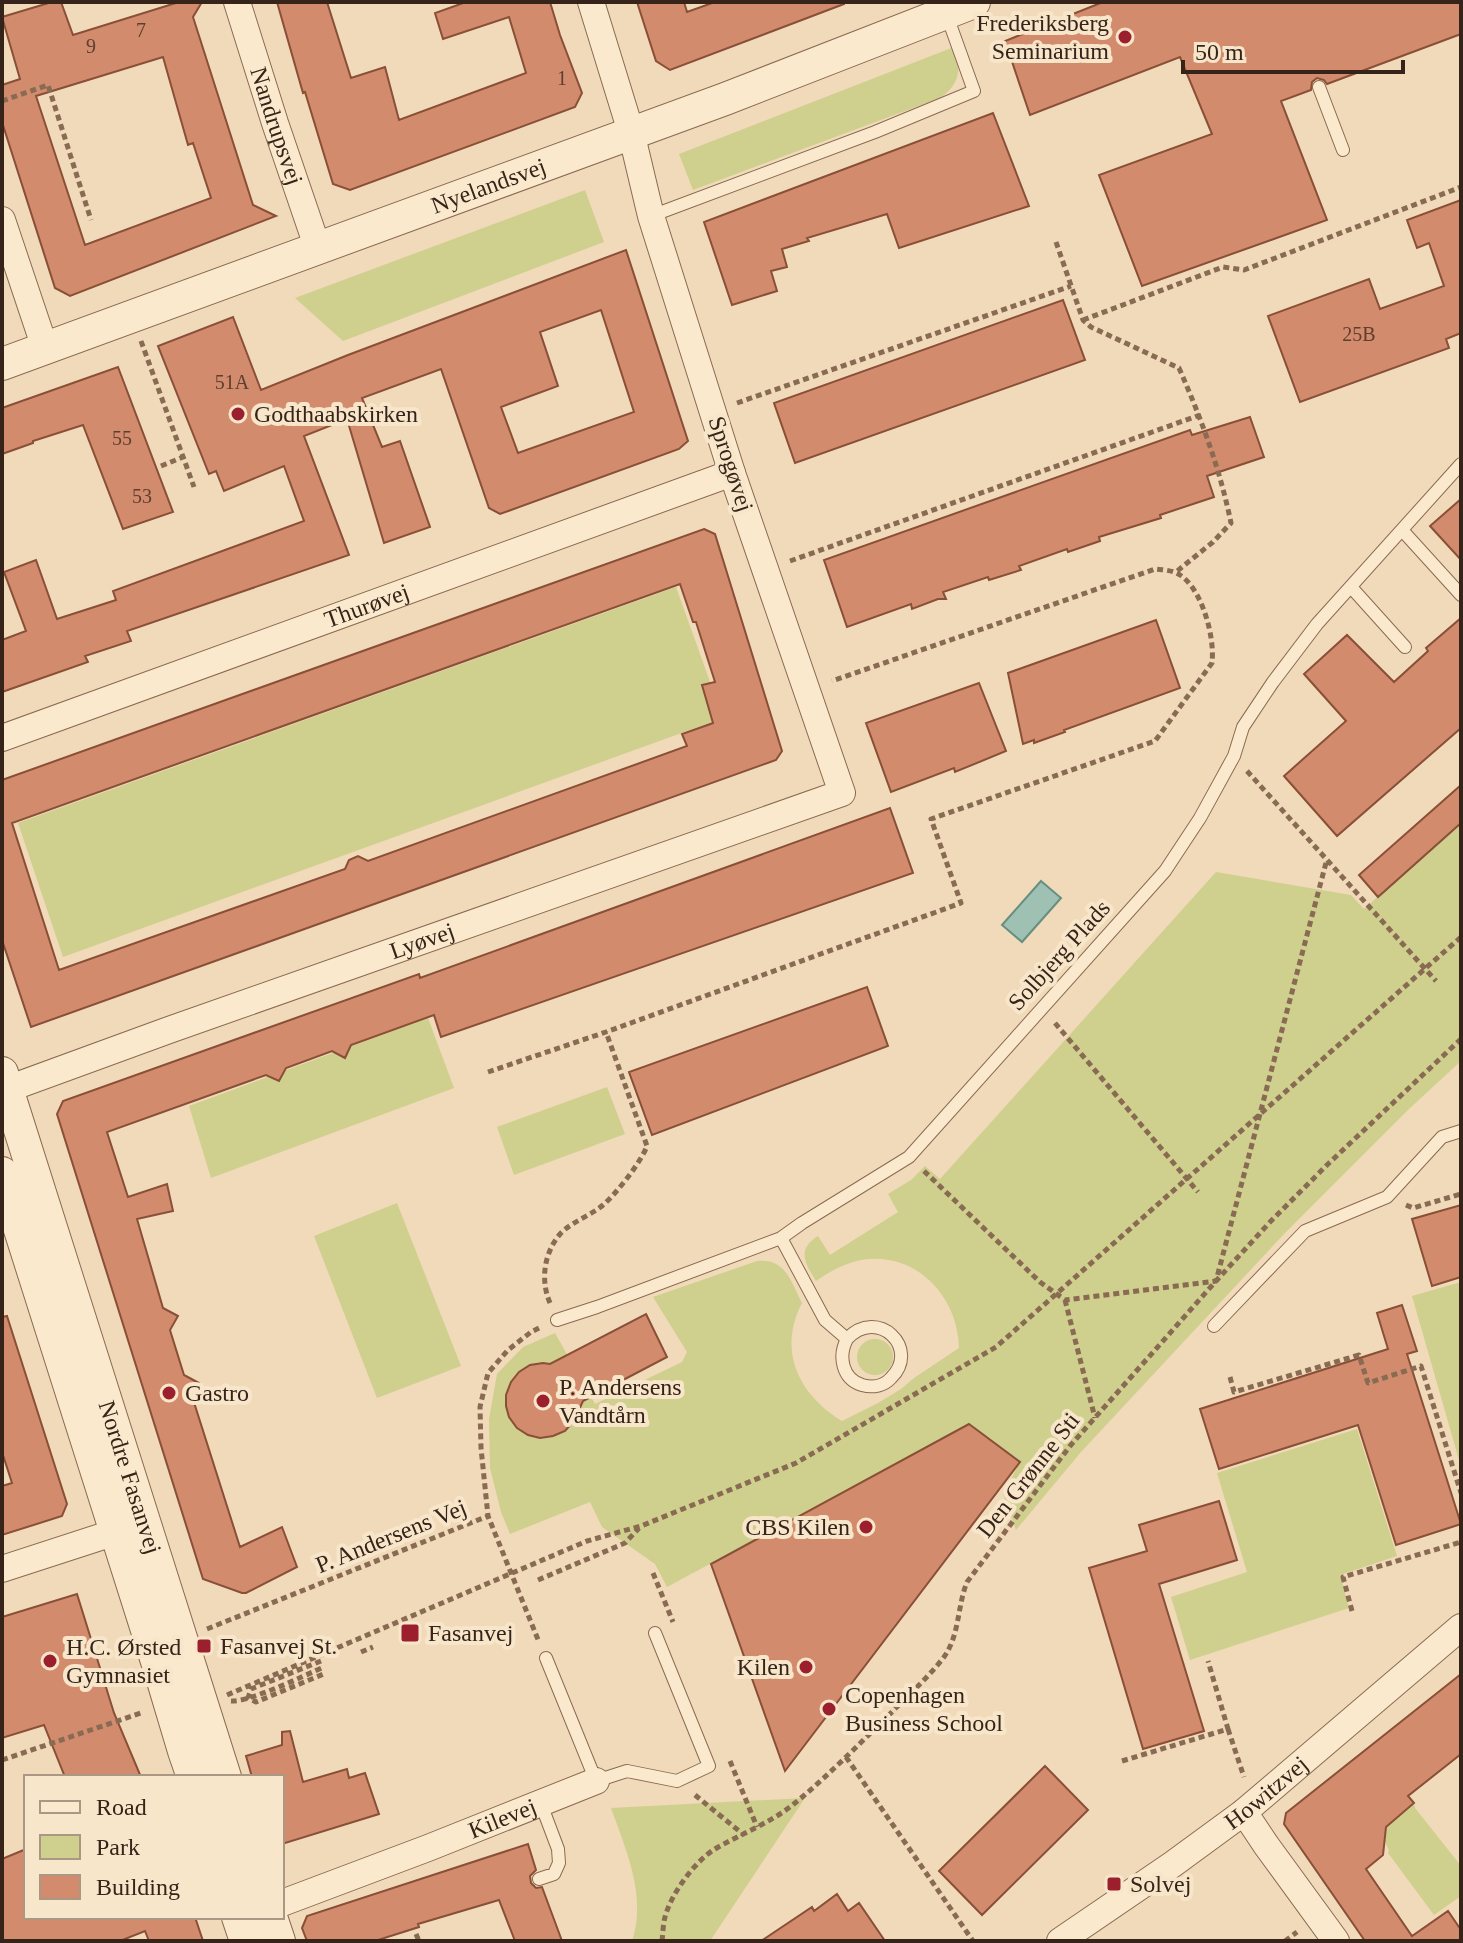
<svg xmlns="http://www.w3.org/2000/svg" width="1463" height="1943" viewBox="0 0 1463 1943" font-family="Georgia,serif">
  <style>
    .green { fill: #cfcf8e }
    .water { fill: #9fc1b3; stroke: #668f80; stroke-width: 2 }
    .building { fill: #d28c6d; stroke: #894f37; stroke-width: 2; fill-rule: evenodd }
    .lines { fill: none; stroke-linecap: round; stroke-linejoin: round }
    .service-casing { stroke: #896a53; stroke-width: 14 }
    .minor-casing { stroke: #896a53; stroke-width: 28 }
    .tertiary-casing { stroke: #896a53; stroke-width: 34 }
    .path { stroke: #896a53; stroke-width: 5; stroke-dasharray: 6 4; stroke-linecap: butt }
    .service { stroke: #fbe9cd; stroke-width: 12 }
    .minor { stroke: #fbe9cd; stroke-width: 26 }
    .tertiary { stroke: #fbe9cd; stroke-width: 32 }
    .poi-dot { fill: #9c1f2e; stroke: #f8e6ca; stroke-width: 3 }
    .labels { text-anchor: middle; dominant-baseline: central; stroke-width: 8; stroke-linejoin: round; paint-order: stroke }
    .number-label { font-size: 20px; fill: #5d3e2f }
    .poi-label { font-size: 24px; fill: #36241a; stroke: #f8e6ca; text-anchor: start }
    .street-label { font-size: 24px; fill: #36241a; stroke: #f8e6ca }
  </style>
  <rect width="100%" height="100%" fill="#f1daba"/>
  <path class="green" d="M954 47C961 69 961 83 940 98L693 190 679 154Z
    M585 190 604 242 343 341 295 298Z
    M676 587 723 718 63 957 18 823Z
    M1459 824 1461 826V1061L1409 1109 1285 1233 1081 1452 1016 1530 1003 1494 1020 1462 969 1424 667 1587 655 1564 602 1527 590 1502 510 1534 501 1512 490 1468 489 1419 497 1374 523 1347 555 1333 595 1404 682 1362 687 1352 653 1297 757 1261C786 1258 791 1282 802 1303 777 1351 799 1395 842 1421L878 1403 901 1389 914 1378 959 1348C958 1296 916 1251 861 1260 845 1263 829 1272 816 1281 805 1263 796 1250 818 1236L830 1255 898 1212 888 1194 911 1180 925 1166 940 1179 1216 872 1351 895 1364 909Z
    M428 1018 454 1088 211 1178 189 1106Z
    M607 1087 625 1134 514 1175 497 1127Z
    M397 1203 461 1366 377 1398 314 1236Z
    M1461 1282V1467L1412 1296Z
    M857 1357a18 18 0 1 1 36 0a18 18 0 1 1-36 0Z
    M1357 1429 1397 1556 1340 1575 1349 1608 1190 1660 1171 1597 1247 1572 1217 1473Z
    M805 1798 710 1941H632C647 1896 626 1850 611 1808Z
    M1414 1803 1415 1808 1461 1866V1896L1434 1915 1388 1853 1389 1850 1385 1842 1386 1827Z"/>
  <path class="water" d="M1041 881 1061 898 1022 942 1002 925Z"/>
  <path class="building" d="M52 2H61L73 35 179 2H202L193 17 253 205 276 216 70 296 55 288 2 122V85L20 79 2 17ZM163 57 188 145 193 143 211 198 85 245 36 96Z
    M277 2H327L351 78 385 67 399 120 526 73 509 17 443 39 435 13 466 2H550L560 35 582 93 575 107 350 190 333 184 305 92 303 93Z
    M637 2H684L687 12 715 2H844V4L670 70 656 61Z
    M1103 2H1461V34L1327 84 1324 80 1317 78 1312 82 1311 90 1281 101 1327 220 1142 286 1099 175 1212 134 1180 57 1030 115 1005 41Z
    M993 113 1029 206 899 248 887 214 807 238 809 241 782 249 787 267 771 271 777 291 732 305 704 222Z
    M1461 200V333L1446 339 1449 348 1300 402 1268 316 1369 279 1380 309 1444 286 1429 243 1417 248 1407 220Z
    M626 250 688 441 679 449 500 514 489 508 441 369 362 398 382 447 400 441 430 527 384 543 347 419 304 436 349 555 127 631 131 641 85 656 88 662 2 692V640L26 631 4 572 36 560 57 619 116 600 113 591 304 521 284 466 224 491 216 471 209 474 158 346 233 317 261 390 348 355ZM601 310 634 412 518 453 501 407 558 386 540 332Z
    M1063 300 1085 360 795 463 774 403Z
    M118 367 173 512 123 529 83 425 33 441V443L2 454V408Z
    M1250 417 1264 457 1207 476 1214 497 1160 515 1161 518 1099 537 1100 541 1068 552 1067 549 1019 566 1021 570 989 580 988 577 943 592 946 599H938L912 609 911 604 847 627 824 560 1190 430 1192 435Z
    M1461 499V560L1430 526Z
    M704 529 715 534 782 751 776 760 31 1027 2 940V780ZM680 584 693 622H696L715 682 702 685 713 723 682 734 687 746 368 861 358 856 349 860 345 869 59 970 12 823Z
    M1461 618V728L1337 836 1284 776 1346 721 1304 674 1347 635 1394 682 1428 651 1426 648Z
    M1156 620 1180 688 1064 730 1065 732 1034 743V740L1023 744 1008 673Z
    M979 683 1006 751 955 772 954 768 891 792 866 723Z
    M1461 785V823L1378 897 1359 875Z
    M890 808 913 873 441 1037 434 1015 351 1045 345 1058 332 1051 286 1068 279 1081 266 1075 107 1132 128 1197 167 1184 173 1211 137 1219 163 1308 178 1316 170 1330 184 1375 199 1383 192 1396 240 1547 282 1527 297 1567 246 1593H242L203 1579 57 1114 63 1101 419 974 420 978Z
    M867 987 888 1046 652 1135 629 1072Z
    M1461 1205V1277L1432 1286 1412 1219Z
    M1402 1305 1417 1351 1407 1354 1461 1524 1396 1545 1358 1425 1219 1469 1200 1409 1388 1349 1377 1313Z
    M646 1314 667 1357 583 1401 574 1421 565 1431 553 1436 540 1438 528 1435 517 1428 509 1417 506 1406V1395L511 1382 519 1372 530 1365 543 1363 550 1364Z
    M7 1316 67 1504 62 1516 2 1535V1486L12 1483 2 1452V1317Z
    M969 1424 1020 1462 785 1771 711 1564Z
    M1219 1501 1237 1560 1159 1584 1204 1731 1143 1749 1089 1568 1147 1551 1139 1525Z
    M77 1594 114 1713 141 1777H65L44 1725 2 1738V1617Z
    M1461 1674V1754L1408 1796 1414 1803 1386 1827 1383 1855 1366 1869 1412 1936 1448 1911 1461 1930V1941H1365L1284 1824 1286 1813Z
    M290 1731 303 1782 347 1769 349 1778 365 1773 379 1814 282 1844V1777H252L246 1756 282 1745V1732Z
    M1045 1766 1088 1810 982 1915 939 1871Z
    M528 1844 536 1870 530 1876 531 1883 536 1888 542 1887 562 1941H515L499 1900 418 1924 419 1927 375 1941H307L302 1928 307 1916Z
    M26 1849V1917H195L203 1941H149L145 1931 120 1941H2V1859Z
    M837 1894 848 1911 859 1903 885 1941H761L812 1907 814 1911Z"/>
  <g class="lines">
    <defs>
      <path id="service" d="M1319 87 1343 150
        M651 216 875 132 974 91 946 13
        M1402 530 1461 595
        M1351 587 1405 647
        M781 1238 825 1320 847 1339C838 1356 842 1379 862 1385 873 1388 884 1386 891 1378 921 1349 878 1306 847 1339
        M557 1320 597 1307 781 1238 802 1223 909 1157 1165 871 1200 818 1234 756 1243 727 1273 682 1317 624 1461 464
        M1214 1326 1305 1231 1387 1197 1442 1137 1461 1131
        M546 1658 596 1781 627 1771 677 1781 709 1766 655 1633
        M539 1879 554 1874 559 1863 558 1849 541 1804"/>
      <g id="minor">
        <path id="s1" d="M237 2 275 123 318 249"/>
        <path d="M2 220 45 348"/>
        <path id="s2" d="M2 738 732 473"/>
        <path id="s3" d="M2 1091 169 1030 842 793 732 473 651 216 631 132 591 2"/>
        <path d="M2 1569 116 1532"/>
        <path d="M1244 1812 1266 1845 1336 1941"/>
        <path id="s4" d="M282 1903 428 1848 596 1781"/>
        <path id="s5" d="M1060 1941 1173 1864 1244 1812 1461 1627"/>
      </g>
      <g id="tertiary">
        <path id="s6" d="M2 364 725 99 974 2"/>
        <path id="s7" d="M2 1073 225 1777"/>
        <path d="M2 1173 161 1674 184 1751 193 1777"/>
        <path d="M238 1917 246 1941"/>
        <path d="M271 1917 279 1941"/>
      </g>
    </defs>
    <use href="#service" class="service-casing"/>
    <use href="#minor" class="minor-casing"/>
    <use href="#tertiary" class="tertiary-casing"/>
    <path class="path" d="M2 101 48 85 91 220
      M1056 242 1083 320 1091 327 1179 368C1201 418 1220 469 1231 523L1213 542 1176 572
      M1083 320 1223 267 1244 270 1461 187
      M141 341 194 487
      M737 403 1071 286
      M161 466 183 457
      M790 561 1200 415
      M1247 771 1436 981
      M1055 1023 1198 1192
      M488 1072 606 1032 961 903 931 819 1155 741 1212 663C1215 637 1202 589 1180 575 1173 570 1163 570 1155 569L832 681
      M924 1171 1040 1282 1065 1300 1216 1281 1327 859
      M1406 1205 1413 1208 1461 1194
      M1065 1300 1095 1418
      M550 1303C540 1280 544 1252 561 1233 573 1221 590 1216 603 1205 617 1193 641 1162 647 1146L606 1032
      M539 1328 531 1332 508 1350 488 1373 480 1407 481 1448 488 1516 539 1642
      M1230 1377 1234 1392 1359 1355 1368 1383 1421 1366 1461 1493
      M653 1573 673 1622
      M538 1580 625 1543 639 1528
      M1352 1611 1343 1577 1461 1542
      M207 1629 488 1516
      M361 1652 373 1647
      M321 1661 251 1689 248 1698 256 1702 326 1673
      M227 1695 587 1541 641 1526 796 1463 996 1347 1461 937
      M231 1701C250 1702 303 1676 324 1667
      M1228 1729 1244 1777
      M846 1757 973 1941
      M2 1760 141 1713
      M730 1761 757 1827
      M1122 1761 1228 1729 1208 1661
      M695 1795 744 1835
      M416 1934 419 1941
      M662 1941C663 1933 663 1924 665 1917 671 1894 695 1861 715 1849 742 1833 771 1823 795 1803 828 1776 858 1745 889 1715 907 1696 928 1678 944 1657 960 1634 957 1607 967 1582L1070 1446 1216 1281 1270 1222 1328 1164 1461 1039
      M1285 1941 1297 1932"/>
    <use href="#service" class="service"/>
    <use href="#minor" class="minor"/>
    <use href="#tertiary" class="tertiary"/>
  </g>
  <g class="poi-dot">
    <circle cx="1125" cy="37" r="8"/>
    <circle cx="238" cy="414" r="8"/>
    <circle cx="169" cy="1393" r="8"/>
    <circle cx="543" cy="1401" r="8"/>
    <circle cx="866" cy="1527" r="8"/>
    <rect x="400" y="1623" width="20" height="20" rx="4"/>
    <rect x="196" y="1638" width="16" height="16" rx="4"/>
    <circle cx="50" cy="1661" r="8"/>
    <circle cx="806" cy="1667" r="8"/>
    <circle cx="829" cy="1709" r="8"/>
    <rect x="1106" y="1876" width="16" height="16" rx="4"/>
  </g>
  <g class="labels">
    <g class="number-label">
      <text x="141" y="30">7</text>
      <text x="91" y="46">9</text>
      <text x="562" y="78">1</text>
      <text x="1359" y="334">25B</text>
      <text x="232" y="382">51A</text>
      <text x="122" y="438">55</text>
      <text x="142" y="496">53</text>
    </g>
    <g class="poi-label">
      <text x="1109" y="23" text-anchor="end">Frederiksberg<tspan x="1109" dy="28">Seminarium</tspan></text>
      <text x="254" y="414">Godthaabskirken</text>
      <text x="559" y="1387">P. Andersens<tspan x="559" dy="28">Vandtårn</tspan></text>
      <text x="185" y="1393">Gastro</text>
      <text x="850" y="1527" text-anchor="end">CBS Kilen</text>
      <text x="428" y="1633">Fasanvej</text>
      <text x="220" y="1646">Fasanvej St.</text>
      <text x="66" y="1647">H.C. Ørsted<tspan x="66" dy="28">Gymnasiet</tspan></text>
      <text x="790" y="1667" text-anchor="end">Kilen</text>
      <text x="845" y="1695">Copenhagen<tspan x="845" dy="28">Business School</tspan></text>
      <text x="1130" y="1884">Solvej</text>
    </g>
    <g class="street-label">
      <text stroke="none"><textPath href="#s1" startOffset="130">Nandrupsvej</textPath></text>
      <text stroke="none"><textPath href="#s6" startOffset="518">Nyelandsvej</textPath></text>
      <text transform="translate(731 464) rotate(72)">Sprogøvej</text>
      <text stroke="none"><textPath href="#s2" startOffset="388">Thurøvej</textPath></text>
      <text stroke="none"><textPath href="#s3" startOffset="446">Lyøvej</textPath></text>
      <text transform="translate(1059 955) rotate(-48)">Solbjerg Plads</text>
      <text transform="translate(1028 1475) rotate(-52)">Den Grønne Sti</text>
      <text stroke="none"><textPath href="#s7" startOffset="424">Nordre Fasanvej</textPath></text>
      <text transform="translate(391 1536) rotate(-22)">P. Andersens Vej</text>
      <text stroke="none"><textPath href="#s5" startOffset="254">Howitzvej</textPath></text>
      <text stroke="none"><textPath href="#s4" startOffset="236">Kilevej</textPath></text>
    </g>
  </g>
  <rect width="1463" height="1943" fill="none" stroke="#36241a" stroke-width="8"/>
  <rect x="24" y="1775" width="260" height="144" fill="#f8e6ca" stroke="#aa9884" stroke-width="2"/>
  <rect x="40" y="1801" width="40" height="12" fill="#fbe9cd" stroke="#aa9884" stroke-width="2"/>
  <text x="96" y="1815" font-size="24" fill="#36241a">Road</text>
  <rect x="40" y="1835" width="40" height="24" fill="#cfcf8e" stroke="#aa9884" stroke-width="2"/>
  <text x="96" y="1855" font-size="24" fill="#36241a">Park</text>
  <rect x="40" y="1875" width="40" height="24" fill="#d28c6d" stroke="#aa9884" stroke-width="2"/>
  <text x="96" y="1895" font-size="24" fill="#36241a">Building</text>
  <path d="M1183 60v12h220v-12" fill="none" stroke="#36241a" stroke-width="4"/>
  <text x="1195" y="60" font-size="24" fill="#36241a" stroke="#f8e6ca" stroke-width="6" paint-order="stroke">50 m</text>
</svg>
